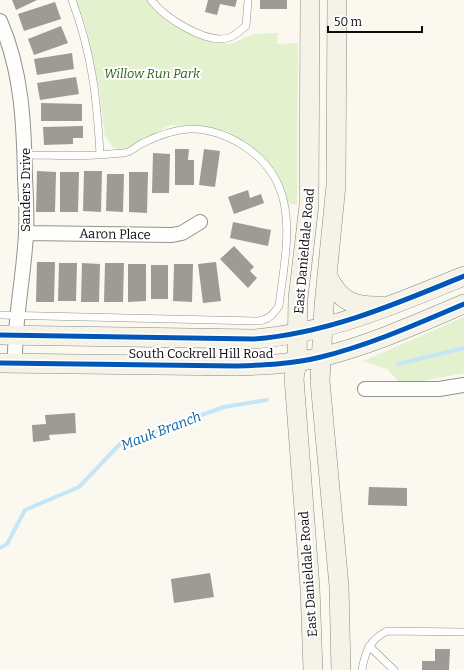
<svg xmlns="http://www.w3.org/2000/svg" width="464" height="670" viewBox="0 0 464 670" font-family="Bitter,serif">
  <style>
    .green { fill: #e4f1ce }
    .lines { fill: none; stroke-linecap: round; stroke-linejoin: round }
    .stream { stroke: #c4e6f6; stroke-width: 4 }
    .building { fill: #9e9a96 }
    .service-casing { stroke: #94928f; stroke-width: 8 }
    .minor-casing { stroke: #94928f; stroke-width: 16 }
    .secondary-casing { stroke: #8a8985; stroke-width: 20 }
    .service { stroke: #fefefd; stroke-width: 7 }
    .minor { stroke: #fefefd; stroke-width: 14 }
    .secondary { stroke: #f5f3e8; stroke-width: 19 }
    .cycleway-casing { stroke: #fff; stroke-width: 8 }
    .cycleway { stroke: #0057b8; stroke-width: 5 }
    .labels { text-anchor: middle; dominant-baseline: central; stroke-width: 4; stroke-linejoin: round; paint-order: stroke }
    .park-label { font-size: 13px; font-style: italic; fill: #2a6719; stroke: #fff }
    .street-label { font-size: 13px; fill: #0c0c0c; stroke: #fff }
    .water-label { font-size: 14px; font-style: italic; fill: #0f65a5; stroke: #fff }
  </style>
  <rect width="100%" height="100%" fill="#fbf8f0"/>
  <path class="green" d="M76 0H147L190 32 211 42 230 44 254 34 278 33 277 44 298 43 297 205 288 203 277 175 259 154 227 131 197 126 170 125 126 150 114 148 105 137 99 89 92 53 85 23Z
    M464 317V373L402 385 387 369 363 361Z"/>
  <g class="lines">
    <path class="stream" d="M398 364 464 348
      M0 548 7 544 25 510 79 487 120 444 224 407 267 400"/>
  </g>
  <path class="building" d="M12 0H37L16 10Z
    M208 0H237L235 7 220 4 217 15 205 12Z
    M260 0H287V9H260Z
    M55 2 61 19 24 31 18 14Z
    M61 26 68 43 34 55 28 39Z
    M72 53 74 69 37 75 34 59Z
    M76 77 79 94 40 100 37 83Z
    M41 103 82 104V121H41Z
    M83 126V138H73V144L44 145 43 127Z
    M175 149H189L188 160H194V185H175Z
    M204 149 220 151 215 187 199 185Z
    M153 153 170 154 169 193H152Z
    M37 171 56 172 55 212H36Z
    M84 171H102L101 212 83 211Z
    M60 172H79L78 212H60Z
    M129 172H148L147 213 129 212Z
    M107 174H124L123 212 106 211Z
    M248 190 250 198 261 194 264 203 234 214 228 197Z
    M233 222 271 230 268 246 230 238Z
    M234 246 254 267 250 271 257 278 248 288 220 259Z
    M37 262H55L54 302H36Z
    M216 262 221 301 203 303 198 264Z
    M59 263H77L76 301H58Z
    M82 263 100 264 99 302H81Z
    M105 263H124L123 302H104Z
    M128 264H146V301L128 302Z
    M174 264H193L192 302 173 301Z
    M151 265H168V299H151Z
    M75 413 76 433 49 435 50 440 33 442 32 425 46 424 45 415Z
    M369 487 407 488V506L368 505Z
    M210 573 214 597 174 603 171 579Z
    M435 649H450L449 670H422V661H435Z"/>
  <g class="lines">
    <defs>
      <path id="service" d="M72 0C92 53 97 99 100 155
        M151 0C164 17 205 44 228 38 235 36 241 30 246 26L248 0
        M0 315 258 321C269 320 273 314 279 306 286 247 303 184 244 146 229 136 208 128 189 129 174 130 157 136 143 143 138 145 133 150 128 152 122 154 115 153 110 154 82 157 53 155 25 155
        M369 646 394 670
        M362 670C365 651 370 640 387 631L464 632"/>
      <path id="minor" d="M0 21C22 71 24 124 25 178 26 196 27 215 26 233 24 277 14 319 15 363
        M26 233 172 235 182 233 200 222
        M365 389H439L464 385"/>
      <path id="secondary" d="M310 0 309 205 298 299 297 362 294 378 310 588 313 670
        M337 0 336 185 324 306 320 381 339 586 341 670
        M328 277C340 301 353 307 381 306
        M0 335 253 339C326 334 396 304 464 276
        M0 363 236 366C265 365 293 364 321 357 370 345 417 324 464 304"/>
    </defs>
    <use href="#service" class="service-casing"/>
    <use href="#minor" class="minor-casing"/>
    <use href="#secondary" class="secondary-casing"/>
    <use href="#service" class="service"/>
    <use href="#minor" class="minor"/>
    <use href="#secondary" class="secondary"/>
    <defs>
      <path id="cycleway" d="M0 335 253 339C326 334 396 304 464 276
        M0 363 236 366C265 365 293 364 321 357 370 345 417 324 464 304"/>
    </defs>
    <use href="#cycleway" class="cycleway-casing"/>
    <use href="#cycleway" class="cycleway"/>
  </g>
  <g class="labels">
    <g class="park-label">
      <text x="152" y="73">Willow Run Park</text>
    </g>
    <g class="street-label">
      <text transform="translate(25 190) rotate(-90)">Sanders Drive</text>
      <text transform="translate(115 234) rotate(1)">Aaron Place</text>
      <text transform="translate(304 251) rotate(-85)">East Danieldale Road</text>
      <text x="201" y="353">South Cockrell Hill Road</text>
      <text transform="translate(308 574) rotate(-94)">East Danieldale Road</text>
    </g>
    <g class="water-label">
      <text transform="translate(161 431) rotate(-21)">Mauk Branch</text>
    </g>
  </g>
  <path d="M328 26v6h94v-6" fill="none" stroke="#0c0c0c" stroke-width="2"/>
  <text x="334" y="26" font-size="12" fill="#0c0c0c" stroke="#ffffff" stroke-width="3" paint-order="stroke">50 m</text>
</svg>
